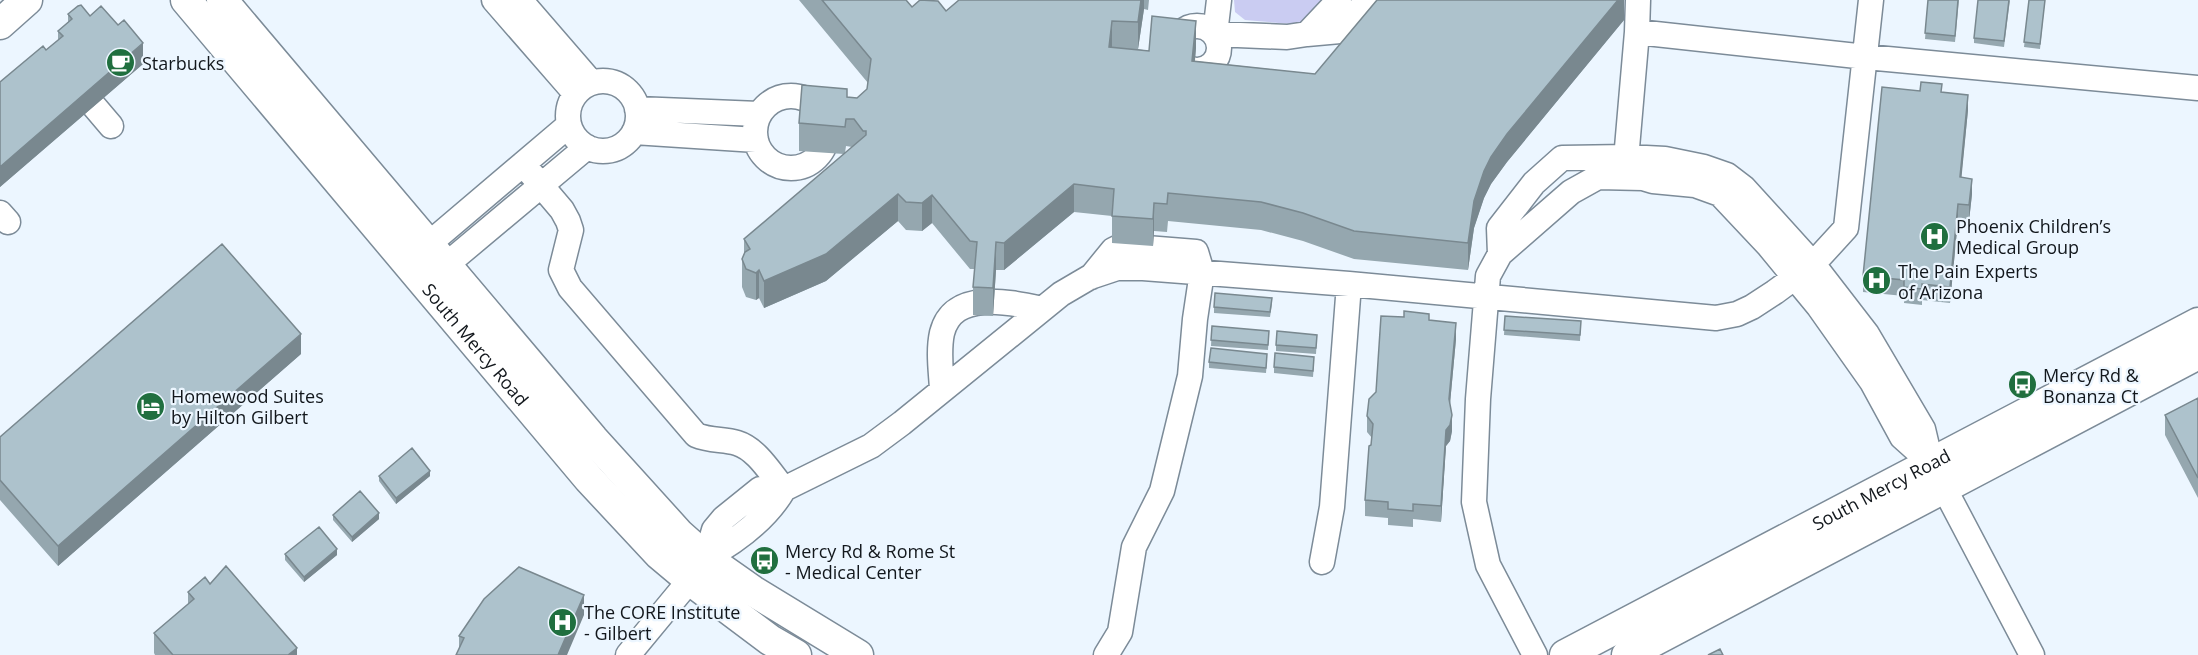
<svg xmlns="http://www.w3.org/2000/svg" width="2198" height="655" viewBox="0 0 2198 655" font-family="'Open Sans',sans-serif">
  <style>
    .green { fill: #caccf2 }
    .lines { fill: none; stroke-linecap: round; stroke-linejoin: round }
    .minor-casing { stroke: #7c8b98; stroke-width: 27 }
    .major-casing { stroke: #7c8b98; stroke-width: 33 }
    .minor { stroke: #fff; stroke-width: 24 }
    .major { stroke: #fff; stroke-width: 30 }
    .wall { fill: #95a7af; fill-rule: evenodd }
    .shaded-wall { fill: #79888f }
    .building { fill: #adc2cc; stroke: #79888f; stroke-width: 1.5 }
    .labels { text-anchor: middle; dominant-baseline: central; stroke-width: 4.5; stroke-linejoin: round; paint-order: stroke }
    .poi-label { font-size: 18px; fill: #12171c; stroke: #ecf6ff; text-anchor: start }
    .street-label { font-size: 18px; fill: #12171c; stroke: #ecf6ff }
  </style>
  <rect width="100%" height="100%" fill="#ecf6ff"/>
  <path class="green" d="M1234 0H1328L1302 25 1245 20 1235 12Z"/>
  <g class="lines">
    <defs>
      <path id="minor" d="M494 0 575 93
        M520 0 591 82
        M1219 0 1215 34 1287 37 1307 34 1339 0
        M1175 48a22 22 0 1 1 44 0a22 22 0 1 1-44 0Z
        M1637 32 1866 57 2198 88
        M1307 34 1340 31 1368 0
        M568 116a35 35 0 1 1 70 0a35 35 0 1 1-70 0Z
        M755 132a36 36 0 1 1 72 0a36 36 0 1 1-72 0Z
        M94 106 111 126
        M637 109 759 114
        M634 132 756 140
        M523 164 562 210 568 221 571 230 561 270 570 288 696 435C710 441 724 439 737 443 757 449 771 474 784 489
        M1625 171 1637 32 1638 0
        M0 213 8 222
        M417 254 569 125
        M1500 254 1499 228 1534 183 1562 158 1627 157 1665 159 1704 167 1727 175 1744 188 1813 264 1867 334 1923 429 1931 463 2032 655
        M446 265 587 147
        M1091 277 1113 250 1121 246 1196 252 1202 272 1195 319 1190 376 1162 491 1134 547 1120 632 1106 655
        M942 389C941 371 938 351 942 333 953 289 1010 302 1042 309
        M706 558 714 530 724 518 760 489H784L871 446 902 423 1061 294 1090 277 1117 268H1143L1349 284 1716 318 1737 314 1752 307 1775 292 1813 264 1846 228 1871 0
        M706 558C737 541 766 520 784 489
        M1322 562 1332 507 1349 284
        M628 655 690 580
        M1535 655 1488 565 1474 502 1478 399 1488 276 1500 254 1571 192 1598 177 1643 178 1653 181 1695 185 1720 194 1768 245 1819 307 1872 382 1902 437 1931 463"/>
      <g id="major">
        <path id="s1" d="M186 0 589 479 659 554 690 580 770 640 796 655"/>
        <path d="M222 0 593 439 679 534 706 558 753 591 858 655"/>
        <path d="M0 24 27 0"/>
        <path id="s2" d="M1565 655 2198 323"/>
        <path d="M1627 655 2198 354"/>
      </g>
    </defs>
    <use href="#minor" class="minor-casing"/>
    <use href="#major" class="major-casing"/>
    <use href="#minor" class="minor"/>
    <use href="#major" class="major"/>
  </g>
  <path class="wall" d="M799 0H906L912 7 946 11 959 0H1149L1148 10 1144 9 1138 49 1149 51 1196 48 1195 61 1315 74 1624 0V20L1507 162 1491 184 1484 198 1474 228 1468 270 1354 259 1303 241 1261 230 1168 221 1167 232 1154 231 1153 246 1112 243V216L1074 212 1004 270H996L993 316 973 315V287L975 269H970L932 223 922 231 906 230 898 221 826 281 764 308 759 298 756 300 746 297 742 287V259L744 254V239L844 154 799 151V123L847 97 857 98 867 89 868 83ZM846 146 852 147 845 153Z
    M1928 0H1959L1955 42 1925 39Z
    M2010 0 2004 47 1974 43V38Z
    M2029 0H2045L2040 49 2024 47Z
    M68 14 90 16 143 64 0 187V82L46 50 58 40V31L68 22Z
    M1920 91 1942 92 1968 110 1961 178 1972 194 1969 221 1958 220 1950 303 1922 300V305L1904 303V296L1863 292V276Z
    M1272 304 1270 317 1214 313V307Z
    M1505 316 1581 321 1580 341 1504 335Z
    M1404 317 1429 320 1456 339 1450 404 1452 431 1450 441 1446 446 1441 522 1413 519V527L1388 525V518L1365 516V500L1372 438 1367 432V416Z
    M1212 326 1269 331 1268 350 1211 346Z
    M1317 335 1316 354 1276 351V345Z
    M301 354 58 566 0 500V437Z
    M1267 359 1266 373 1209 368V362Z
    M1314 363 1313 377 1274 373V367Z
    M2198 398V498L2165 435V415Z
    M379 476H430L396 504 379 481Z
    M333 515 379 519 352 542 333 520Z
    M285 554 337 555 304 582 285 560Z
    M210 584 297 655H155L154 653V633L188 604V592Z
    M584 615 459 649V636Z"/>
  <path class="shaded-wall" d="M1141 0H1144V9L1138 49V22Z
    M1618 0H1624V20L1507 162 1491 184 1484 198 1474 228 1468 270V243L1474 201 1484 171 1491 157 1507 134Z
    M1112 21V48L1109 47Z
    M1196 21V48L1192 89V61Z
    M143 43V64L0 187V167Z
    M1968 95V110L1960 193V177Z
    M1972 179V194L1969 221V205Z
    M1074 184V212L1004 270V243Z
    M898 194V221L826 281 764 308V281Z
    M932 195V223L922 231V203Z
    M1154 203V231L1153 246V219Z
    M1958 204V220L1950 303V287Z
    M996 242V270L993 316V288Z
    M759 270V298L756 300V273Z
    M1456 323V339L1449 414V399Z
    M301 334V354L58 566V546Z
    M1452 415V431L1450 441 1446 446 1441 522V506L1446 430Z
    M430 471V476L396 504V498Z
    M379 513V519L352 542V537Z
    M337 549V555L304 582V577Z
    M584 595V615L567 655H558Z
    M297 648V655H288Z"/>
  <path class="building" d="M822 0H906L912 7 920 0 938 1 946 11 959 0H1141L1138 22 1112 21 1109 47 1149 51 1152 16 1196 21 1192 61 1315 74 1377 0H1618L1507 134 1491 157 1484 171 1474 201 1468 243 1354 231 1303 213 1261 202 1168 193 1167 204 1154 203 1153 219 1112 216 1114 189 1074 184 1004 243 996 242 993 288 973 287 977 242 970 241 932 195 922 203 906 202 898 194 826 254 764 281 759 270 756 273 746 269 742 259 745 252 750 249 744 239 866 135V131H863L854 119H846L845 127 799 123 802 85 847 89V97L857 98 867 89 871 59Z
    M1928 0H1958L1955 36 1925 33Z
    M1978 0H2009L2004 41 1974 38Z
    M2029 0H2045L2040 44 2024 42Z
    M81 5 90 16 101 6 118 25 124 20 143 43 0 167V82L43 46 46 50 63 36 58 31 72 19 68 14 78 6Z
    M1921 82 1942 84 1941 92 1968 95 1960 177 1972 179 1969 205 1958 204 1950 287 1922 284V289L1904 287V280L1863 276 1882 87 1920 91Z
    M222 244 301 334 58 546 0 480V437Z
    M1215 293 1272 298 1270 312 1214 307Z
    M1404 311 1429 314V320L1456 323 1449 399 1452 415 1450 425 1446 430 1441 506 1413 504V511L1388 509V502L1365 500 1369 446 1371 445 1373 424 1367 416 1368 408 1369 399 1376 392 1381 316 1404 317Z
    M1505 316 1581 321 1580 335 1504 330Z
    M1212 326 1269 331 1268 345 1211 340Z
    M1277 331 1317 335 1316 348 1276 345Z
    M1211 348 1267 354 1266 368 1209 362Z
    M1275 353 1314 357 1313 371 1274 367Z
    M2198 398V478L2165 415Z
    M412 448 430 471 396 498 379 476Z
    M360 491 379 513 352 537 333 515Z
    M319 527 337 549 304 577 285 554Z
    M226 566 297 648 288 655H173L154 633 194 599 188 592 205 577 210 584Z
    M519 567 584 595 558 655H456L464 638 459 636 484 599Z
    M1720 649 1723 655H1708Z"/>
  <defs>
    <symbol id="cafe-disc" viewBox="-11 -11 22 22"><circle r="9.5" fill="#206f3f" stroke="#ecf6ff"/><path d="M-5.5-4.5H6V0H3Q3 3.5 0 3.5H-2.5Q-5.5 3.5-5.5 0ZM3-3.2v2h1.7v-2ZM-6 4.5H4V6H-6Z" fill="#fff"/></symbol>
    <symbol id="hospital-disc" viewBox="-11 -11 22 22"><circle r="9.5" fill="#206f3f" stroke="#ecf6ff"/><path d="M-5-5h3v3.5h4V-5h3V5h-3V1.5h-4V5h-3Z" fill="#fff"/></symbol>
    <symbol id="bus-disc" viewBox="-11 -11 22 22"><circle r="9.5" fill="#206f3f" stroke="#ecf6ff"/><path d="M-5-6H5V4H4V6H2V4H-2V6H-4V4H-5ZM-3.5-4V0h7V-4ZM-3.5 1.2v1.5H-2V1.2ZM2 1.2v1.5H3.5V1.2Z" fill="#fff"/></symbol>
    <symbol id="hotel-disc" viewBox="-11 -11 22 22"><circle r="9.5" fill="#206f3f" stroke="#ecf6ff"/><path d="M-6-4.5h1.5V1H6V5H4.5V3h-9V5H-6ZM-4 0a1.8 1.8 0 1 1 3.6 0ZM.5 0V-2.5h3Q6-2.5 6 0Z" fill="#fff"/></symbol>
  </defs>
  <g fill-rule="evenodd">
    <use href="#cafe-disc" x="104" y="46" width="33" height="33"/>
    <use href="#hospital-disc" x="1918" y="220" width="33" height="33"/>
    <use href="#hospital-disc" x="1860" y="264" width="33" height="33"/>
    <use href="#bus-disc" x="2006" y="368" width="33" height="33"/>
    <use href="#hotel-disc" x="134" y="390" width="33" height="33"/>
    <use href="#bus-disc" x="748" y="544" width="33" height="33"/>
    <use href="#hospital-disc" x="546" y="606" width="33" height="33"/>
  </g>
  <g class="labels">
    <g class="poi-label">
      <text x="142" y="63">Starbucks</text>
      <text x="1956" y="226">Phoenix Children’s<tspan x="1956" dy="21">Medical Group</tspan></text>
      <text x="1898" y="271">The Pain Experts<tspan x="1898" dy="21">of Arizona</tspan></text>
      <text x="2043" y="375">Mercy Rd &amp;<tspan x="2043" dy="21">Bonanza Ct</tspan></text>
      <text x="171" y="396">Homewood Suites<tspan x="171" dy="21">by Hilton Gilbert</tspan></text>
      <text x="785" y="551">Mercy Rd &amp; Rome St<tspan x="785" dy="21">- Medical Center</tspan></text>
      <text x="584" y="612">The CORE Institute<tspan x="584" dy="21">- Gilbert</tspan></text>
    </g>
    <g class="street-label">
      <text stroke="none"><textPath href="#s1" startOffset="450">South Mercy Road</textPath></text>
      <text stroke="none"><textPath href="#s2" startOffset="357">South Mercy Road</textPath></text>
    </g>
  </g>
</svg>
